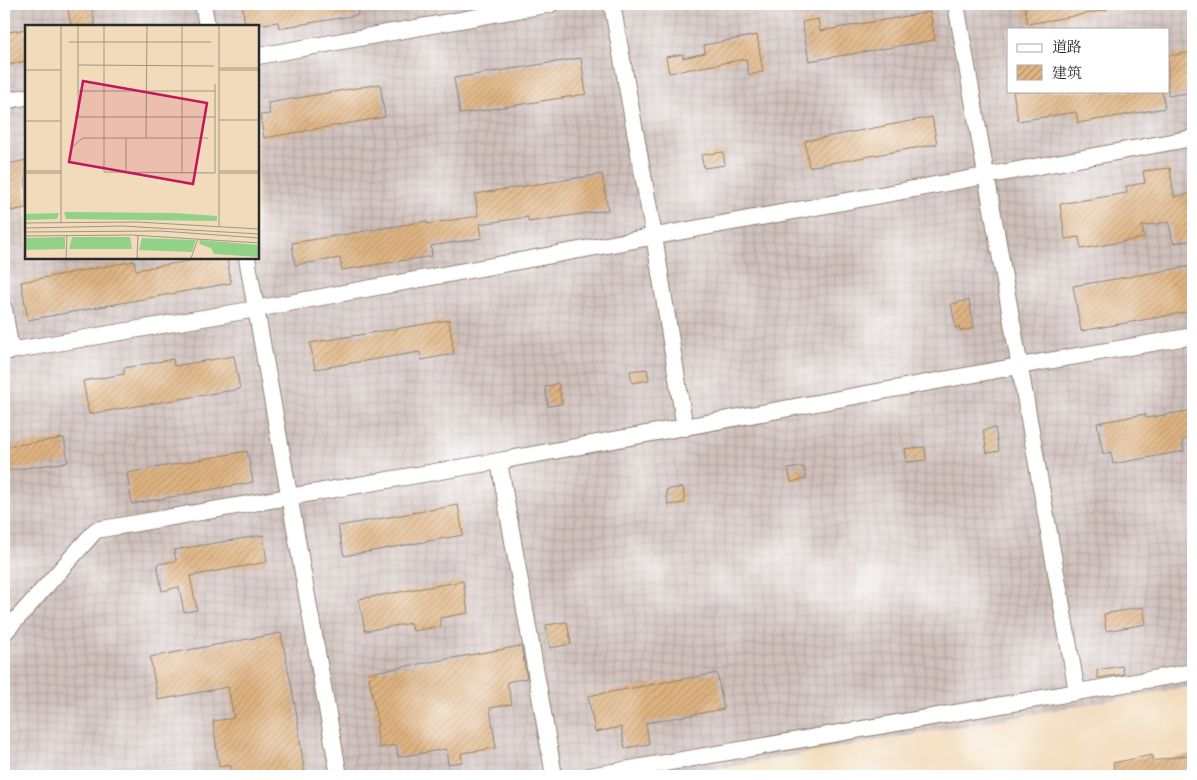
<svg xmlns="http://www.w3.org/2000/svg" width="1197" height="780" viewBox="0 0 1197 780" font-family="'Gentium Book Plus','Noto Serif SC',serif">
  <style>
    .industrial { fill: url(#industrial-grid); fill-rule: evenodd }
    .building { fill: url(#building-hatch) }
    .lines { fill: none; stroke-linecap: round; stroke-linejoin: round }
    .minor-casing { stroke: #8e8373; stroke-width: 18 }
    .minor { stroke: #fff; stroke-width: 16 }
    .inset-road { fill: none; stroke: #a29581; stroke-width: 1 }
    .view { fill: #c2185b; fill-opacity: 0.15; stroke: #c2185b; stroke-width: 2.5 }
    .inset-edge { fill: none; stroke: #2b2b2b; stroke-width: 2.5 }
  </style>
  <defs>
    <pattern id="industrial-grid" width="8" height="8" patternUnits="userSpaceOnUse" patternTransform="scale(1.25)"><rect width="8" height="8" fill="#cfc0bb"/><path d="M0 4h8M4 0v8" fill="none" stroke="#b2a5a1"/></pattern>
    <pattern id="building-hatch" width="6" height="6" patternUnits="userSpaceOnUse" patternTransform="scale(1.25)"><rect width="6" height="6" fill="#e0b482"/><path d="M-1 1l2-2M0 6l6-6M5 7l2-2" fill="none" stroke="#b6936b"/></pattern>
  </defs>
  <rect width="100%" height="100%" fill="#fff"/>
  <filter id="ink" filterUnits="userSpaceOnUse"><feTurbulence type="fractalNoise" baseFrequency=".02" numOctaves="2"/><feDisplacementMap in="SourceGraphic" scale="10" xChannelSelector="R" yChannelSelector="G"/><feConvolveMatrix kernelMatrix="1 2 1 2 8 2 1 2 1" color-interpolation-filters="sRGB"/></filter>
  <filter id="wash" filterUnits="userSpaceOnUse"><feTurbulence type="fractalNoise" baseFrequency=".0096" numOctaves="4" result="noise"/><feDisplacementMap in="SourceGraphic" scale="20" xChannelSelector="R" yChannelSelector="G"/><feGaussianBlur stdDeviation="1.12" result="paint"/><feColorMatrix in="noise" values="0 0 0 0 0 0 0 0 0 0 0 0 0 0 0 0 0 1.4 0 .05"/><feComposite in="paint" operator="in"/></filter>
  <g filter="url(#wash)">
    <rect width="100%" height="100%" fill="#f2dbbb"/>
    <path class="industrial" d="M4 4H1193V686L676 776H4ZM26 26H258V258H26ZM1008 29H1168V91H1008Z"/>
    <g id="blocks">
      <path class="building" d="M79 4H91L95 26H71L67 6Z
        M242 4H357L358 15 279 28 278 22 245 26Z
        M1024 4H1106L1107 10 1028 24Z
        M930 12 935 40 809 61 802 22 818 19 820 31Z
        M26 29V61L9 65 4 33Z
        M757 35 763 72 749 75 746 59 669 73 666 57 683 54V58L705 53 704 45Z
        M1193 52V92L1168 96V56Z
        M581 58 586 94 460 114 454 78Z
        M380 84 385 117 264 138 260 115 270 114 268 103Z
        M1013 91H1162L1165 108 1078 123 1076 112 1018 121Z
        M932 117 937 144 809 167 805 141Z
        M723 152 725 165 704 168 701 155Z
        M26 160V208L11 211 4 176V165Z
        M1170 168 1174 197 1193 193V240L1173 243 1169 222 1142 226 1144 238 1081 249 1079 237 1065 239 1060 204 1127 193 1126 186 1145 183 1143 171Z
        M602 174 608 210 528 222V217L480 224 482 238 431 246 432 256 342 270 340 258 295 265 292 243 427 221V224L478 216 475 194Z
        M205 258H227L231 283 28 320 21 282 134 261 136 270Z
        M1193 266V311L1081 331 1073 286Z
        M969 300 974 328 960 331 959 327 956 328 951 304Z
        M449 320 454 354 421 360 420 352 315 369 310 343Z
        M234 356 240 389 89 414 83 381 124 374V368L173 359 174 366Z
        M647 369 649 380 632 383 630 371Z
        M558 383 562 404 548 406 545 387Z
        M1193 410V438L1182 440 1184 451 1113 464 1111 452 1103 454 1097 423 1145 414 1146 418Z
        M995 428 999 451 987 453 983 430Z
        M64 438 68 462 4 471V447Z
        M925 447 926 460 907 462 905 449Z
        M247 451 253 482 132 504 127 473Z
        M804 467 806 479 791 482 788 469Z
        M683 487 685 503 668 505 666 490Z
        M458 505 463 535 344 556 338 526Z
        M263 535 267 562 190 576 197 610 184 612 179 587 162 591 157 564 176 561 174 550Z
        M463 581 468 613 440 618 441 626 413 631 411 623 365 631 359 599Z
        M1143 607 1146 624 1106 631 1104 614Z
        M567 622 571 644 550 648 546 625Z
        M281 633 296 710 305 776H232L230 765 219 767 213 721 234 718 228 687 158 700 150 657Z
        M521 646 527 678 507 682 512 704 490 708 496 748 461 753 462 762 448 764 446 749 398 757 396 745 379 748 376 726H378L368 673Z
        M1122 666 1124 674 1098 678 1097 670Z
        M717 673 724 709 646 723 649 744 625 748 621 727 595 732 588 696Z
        M1193 754V776H1115L1113 763 1152 755 1153 761Z"/>
    </g>
  </g>
  <g filter="url(#ink)">
    <use href="#blocks" fill-opacity="0" stroke="#8e8373" stroke-width="1"/>
    <g class="lines">
      <defs>
        <path id="minor" d="M203 4 207 26
          M612 4 654 236 685 428
          M956 4 1077 692
          M258 56 551 4
          M4 101 26 97
          M247 258 339 776
          M4 309 11 351
          M4 352 256 309 1193 138
          M499 461 554 776
          M6 631 96 530 499 461 1019 366 1193 336
          M589 776 1193 672"/>
      </defs>
      <use href="#minor" class="minor-casing"/>
      <use href="#minor" class="minor"/>
    </g>
  </g>
  <g transform="translate(25 25)">
    <rect width="234" height="234" fill="#f2dbbb"/>
    <path d="M39 187 150 188 192 191V196L41 194ZM34 188 32 194 0 195V189ZM40 212V224L0 225V213ZM47 212H105L107 224H44ZM117 213 171 215 167 227 114 225ZM175 215 234 220V232L189 229 186 223 174 219Z" fill="#92d288"/>
    <path class="inset-road" d="M36 0V197M79 0V147L190 148V59M157 0V147M44 17H186M53 40 189 41M194 43H234M0 45H36M194 45H234M53 66H190M50 92H190M53 92V0M194 95H234M0 96H36M121 113 122 0M47 122 58 113H183M0 146H36M194 146H234M101 147V113M0 148H36M194 148H234M0 198 112 197 234 204M194 201V0M0 203 97 201 234 209M0 207 136 206 234 213M0 211 107 210 234 218M41 233 42 210M112 233 113 210M166 233 173 214"/>
    <path class="view" d="M58 56 182 78 168 159 44 137Z"/>
    <rect width="234" height="234" class="inset-edge"/>
  </g>
  <rect width="1197" height="780" fill="none" stroke="#fff" stroke-width="20"/>
  <rect x="1007" y="28" width="162" height="65" fill="#ffffff" stroke="#aaaaaa"/>
  <rect x="1017" y="44" width="25" height="8" fill="#ffffff" stroke="#aaaaaa"/>
  <text x="1052" y="52" font-size="15" fill="#2b2b2b">道路</text>
  <rect x="1017" y="65" width="25" height="15" fill="url(#building-hatch)" stroke="#aaaaaa"/>
  <text x="1052" y="78" font-size="15" fill="#2b2b2b">建筑</text>
</svg>
